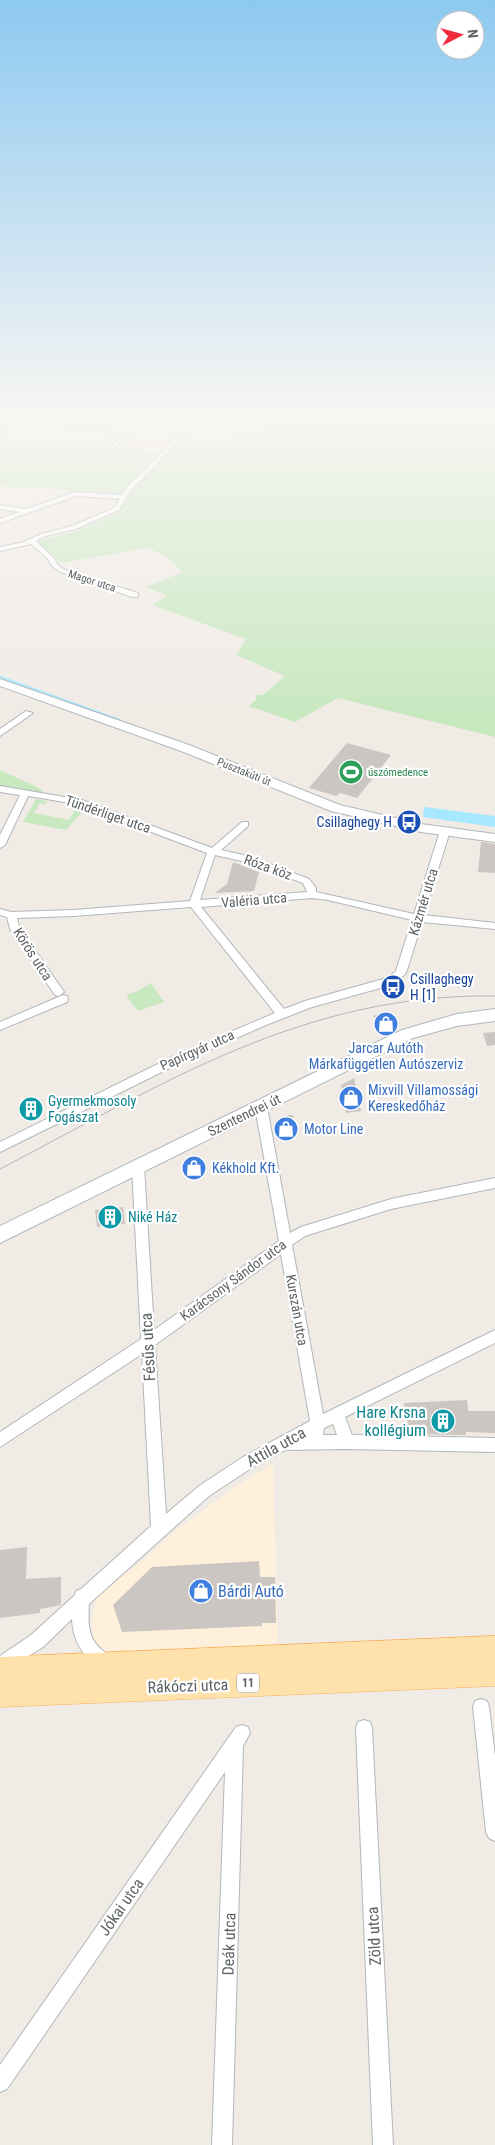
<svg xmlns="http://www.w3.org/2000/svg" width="495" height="2145" viewBox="0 0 495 2145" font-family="'Roboto Condensed',sans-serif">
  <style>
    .commercial { fill: #fff0db }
    .green { fill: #c8e8c0 }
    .water { fill: #a6e8ff }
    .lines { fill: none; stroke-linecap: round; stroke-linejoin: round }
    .stream { stroke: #a6e8ff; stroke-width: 2.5 }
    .building { fill: #cbc6c1 }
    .street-casing { stroke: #b2b7ba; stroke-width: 2 }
    .secondary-casing { stroke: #b1b7ba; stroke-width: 2 }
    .primary-casing { stroke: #f8ad56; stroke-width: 1 }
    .street { fill: #fff; fill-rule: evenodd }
    .secondary { fill: #fff; fill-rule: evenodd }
    .primary { fill: #ffe2ab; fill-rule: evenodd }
    .tram { stroke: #b4b5b6; stroke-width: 1 }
    .labels { text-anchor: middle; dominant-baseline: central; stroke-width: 4.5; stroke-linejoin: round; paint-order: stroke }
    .far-street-label { font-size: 11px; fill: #5d6366; stroke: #fff }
    .far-leisure-label { font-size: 11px; fill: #27864d; stroke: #fff; text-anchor: start }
    .shield { fill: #fff; stroke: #8e9294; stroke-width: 1 }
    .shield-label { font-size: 12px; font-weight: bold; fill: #5d6366 }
    .street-label { font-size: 14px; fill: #5d6366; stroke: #fff }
    .transit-label { font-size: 14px; fill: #164399; stroke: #fff; text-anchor: end }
    .shop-label { font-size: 14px; fill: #366cbe; stroke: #fff; text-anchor: start }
    .culture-label { font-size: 14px; fill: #0d838f; stroke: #fff; text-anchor: start }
    .near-street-label { font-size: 16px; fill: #5d6366; stroke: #fff }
    .near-culture-label { font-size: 16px; fill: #0d838f; stroke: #fff; text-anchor: end }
    .near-shop-label { font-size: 16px; fill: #366cbe; stroke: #fff; text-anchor: start }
  </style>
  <rect width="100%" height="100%" fill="#f0ebe5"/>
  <path class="commercial" d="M273 1464 278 1645 121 1654 102 1652 93 1638 92 1621 97 1595 142 1561 174 1532 235 1487Z"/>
  <path class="green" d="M256 412H495V737L338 698 295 722 249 706 256 700V695H263L285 676 236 655 246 639 152 605 167 596 146 587 183 572 164 555 148 548 61 563 37 541 76 531 119 513C135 479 160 468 182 439L234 442 241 431 263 433 266 424 252 423Z
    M0 439 159 451 164 455 123 497 80 494 59 489 0 486Z
    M0 770 41 789 43 791 41 793 0 787Z
    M36 799 47 801 45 804 40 803 34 813 69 820 75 810H73L75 807 85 809 66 830 23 822Z
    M151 983 164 1002 138 1011 127 997 128 994 136 992Z"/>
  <path class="water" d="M424 807 495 816V827L423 817Z"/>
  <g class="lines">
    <path class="stream" d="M0 677 119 720"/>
  </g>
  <path class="building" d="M347 743 391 755 357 798 340 793 336 796 309 788Z
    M481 842 495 844V873L478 872Z
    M233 862 259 872 254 891 215 893 227 884Z
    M385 1012 398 1030 387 1035 373 1016Z
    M495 1032V1045L487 1046 483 1033Z
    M354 1078 361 1111 346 1113 341 1085Z
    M289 1115H293L297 1136 279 1138 275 1121Z
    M123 1207 125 1224 97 1227 95 1210Z
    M467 1400 468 1411H495V1433L466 1432V1435L410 1434 404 1403Z
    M27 1547 26 1579 61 1577V1605L40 1609V1613L0 1618V1550Z
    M259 1561 260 1577H275L276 1623H262V1626L122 1632 113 1605 152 1567Z"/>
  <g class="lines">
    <defs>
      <path id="street" d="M138 412H144L114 449 111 447 122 432 0 424V420L125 429Z
        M188 412H194L174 446 131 490 119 510 76 529 45 536 36 541 52 556 58 565 65 570 138 593V597H132L61 572 53 567 47 558 31 544 0 551V547L24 542 41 534 72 526 114 508 120 499 76 496 0 523V519L19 512 0 509V505L26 509 75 492 122 495 126 488 170 444Z
        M26 711 33 713 0 736V729Z
        M0 786 82 800 212 848 242 822H248V826L221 850 252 857 309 879 316 888V892L414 914 440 831 445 828 448 829 450 831 424 915 495 923V929L422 922 406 973 395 984 312 1007 266 1025 180 1063 0 1152V1142L172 1057 275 1013 191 907 74 916 17 918 19 927 64 992 59 996 55 995 10 929 7 917 0 915V909L11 912 74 910 190 901 207 853 77 804 28 796 5 845 0 848V835L20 795 0 792ZM215 855 246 862 303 883 307 892 200 900ZM312 898 328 900 412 920 396 971 387 978 305 1001 284 1009 201 907Z
        M63 995 67 996 68 999 67 1002 0 1030V1022Z
        M261 1103 265 1104 267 1107 290 1233 301 1227 391 1199 495 1178V1188L391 1209 305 1236 292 1245 323 1414 495 1330V1343L345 1417 352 1435 495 1438V1452L347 1449 285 1450 253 1467 209 1496 89 1604C88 1621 87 1638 102 1650 107 1654 110 1655 113 1661L111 1667 105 1669C84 1660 73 1642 72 1619L43 1647 0 1674V1656L31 1635 75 1595 76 1591 81 1589 151 1526 142 1354 0 1447V1432L141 1339 132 1167 134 1164 138 1162 142 1164 144 1167 154 1330 279 1241 255 1107 257 1104ZM281 1254 310 1421 243 1457 199 1486 166 1514 155 1345ZM333 1424 337 1435H323L324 1428Z
        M481 1699 487 1701 489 1707 495 1756V1841L489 1838 486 1832 473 1707 475 1701Z
        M364 1720 370 1722 372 1728 393 2145H373L356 1728 358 1722Z
        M242 1725 248 1727 250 1733 243 1746 232 2145H212L225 1772 7 2089 0 2092V2065L236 1727Z"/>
      <path id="secondary" d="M0 679 189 745 340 805 421 824 495 834V842L421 832 331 811 181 751 0 686Z
        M495 1009V1021L457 1026 413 1038 0 1243V1226L402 1030 457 1014Z"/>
      <path id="primary" d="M495 1636V1686L0 1707V1657Z"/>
    </defs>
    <use href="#street" class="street-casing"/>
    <use href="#secondary" class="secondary-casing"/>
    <use href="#primary" class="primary-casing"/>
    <use href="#street" class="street"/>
    <use href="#secondary" class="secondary"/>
    <use href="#primary" class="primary"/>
    <path class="tram" d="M0 1169C163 1084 304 993 495 996"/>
  </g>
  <linearGradient id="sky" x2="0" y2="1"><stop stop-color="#8dc9f1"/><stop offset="0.58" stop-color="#f8f6f3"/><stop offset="1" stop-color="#f8f6f3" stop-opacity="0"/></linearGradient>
  <rect width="495" height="712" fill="url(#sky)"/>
  <defs>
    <symbol id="stadium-disc" viewBox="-11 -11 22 22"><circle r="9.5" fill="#2e9e5b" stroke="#fff"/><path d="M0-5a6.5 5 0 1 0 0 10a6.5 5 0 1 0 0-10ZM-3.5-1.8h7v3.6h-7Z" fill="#fff"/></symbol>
    <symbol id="bus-disc" viewBox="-11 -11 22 22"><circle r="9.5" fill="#1a4fb4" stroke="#fff"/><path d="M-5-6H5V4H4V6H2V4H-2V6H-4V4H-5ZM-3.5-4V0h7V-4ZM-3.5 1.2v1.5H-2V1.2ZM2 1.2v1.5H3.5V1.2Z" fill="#fff"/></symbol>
    <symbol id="shop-disc" viewBox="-11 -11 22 22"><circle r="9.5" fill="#3f7fe0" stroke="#fff"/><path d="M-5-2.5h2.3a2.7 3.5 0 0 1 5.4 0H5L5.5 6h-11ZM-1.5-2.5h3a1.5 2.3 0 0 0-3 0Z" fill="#fff"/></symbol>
    <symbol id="building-disc" viewBox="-11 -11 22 22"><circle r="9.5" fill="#0f9aa8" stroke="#fff"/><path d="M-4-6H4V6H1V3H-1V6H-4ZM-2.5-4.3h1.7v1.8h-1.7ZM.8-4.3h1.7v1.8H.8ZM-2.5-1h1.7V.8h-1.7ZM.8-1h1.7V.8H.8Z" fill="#fff"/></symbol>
  </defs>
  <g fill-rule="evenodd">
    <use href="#stadium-disc" x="337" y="758" width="28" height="28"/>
    <use href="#bus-disc" x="395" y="808" width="28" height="28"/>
    <use href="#bus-disc" x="379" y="973" width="28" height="28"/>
    <use href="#shop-disc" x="372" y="1010" width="28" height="28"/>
    <use href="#shop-disc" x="337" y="1084" width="28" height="28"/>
    <use href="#building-disc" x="17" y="1095" width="28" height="28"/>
    <use href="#shop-disc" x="272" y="1115" width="28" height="28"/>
    <use href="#shop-disc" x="180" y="1154" width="28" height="28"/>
    <use href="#building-disc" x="96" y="1203" width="28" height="28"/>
    <use href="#building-disc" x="429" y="1407" width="28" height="28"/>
    <use href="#shop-disc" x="187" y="1577" width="28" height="28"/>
  </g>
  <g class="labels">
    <g class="far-street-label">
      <text transform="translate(92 581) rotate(18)">Magor utca</text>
      <text transform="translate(244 772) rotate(22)">Pusztakúti út</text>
    </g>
    <g class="far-leisure-label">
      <text x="368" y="772">úszómedence</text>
    </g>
    <rect class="shield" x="237" y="1673.5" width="22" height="19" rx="4"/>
    <g class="shield-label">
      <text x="248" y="1683">11</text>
    </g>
    <g class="street-label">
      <text transform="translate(108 814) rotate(19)">Tündérliget utca</text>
      <text transform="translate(268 867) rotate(20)">Róza köz</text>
      <text transform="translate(254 900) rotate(-5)">Valéria utca</text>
      <text transform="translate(423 902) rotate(-73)">Kázmér utca</text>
      <text transform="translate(33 954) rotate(57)">Körös utca</text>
      <text transform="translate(197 1050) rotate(-24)">Papírgyár utca</text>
      <text transform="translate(244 1115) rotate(-26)">Szentendrei út</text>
      <text transform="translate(233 1280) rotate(-36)">Karácsony Sándor utca</text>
      <text transform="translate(297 1310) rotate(80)">Kurszán utca</text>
    </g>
    <g class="transit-label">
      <text x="392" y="822">Csillaghegy H</text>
      <text x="410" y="979" text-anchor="start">Csillaghegy<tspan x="410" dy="16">H [1]</tspan></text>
    </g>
    <g class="shop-label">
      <text x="386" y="1048" text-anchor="middle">Jarcar Autóth<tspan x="386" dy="16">Márkafüggetlen Autószerviz</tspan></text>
      <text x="368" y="1090">Mixvill Villamossági<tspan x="368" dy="16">Kereskedőház</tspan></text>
      <text x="304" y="1129">Motor Line</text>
      <text x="212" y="1168">Kékhold Kft.</text>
    </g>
    <g class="culture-label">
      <text x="48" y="1101">Gyermekmosoly<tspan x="48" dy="16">Fogászat</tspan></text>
      <text x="128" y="1217">Niké Ház</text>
    </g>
    <g class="near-street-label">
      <text transform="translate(148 1347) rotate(-93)">Fésűs utca</text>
      <text transform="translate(276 1447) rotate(-29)">Attila utca</text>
      <text transform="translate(188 1686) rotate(-2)">Rákóczi utca</text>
      <text transform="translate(121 1907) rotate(-55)">Jókai utca</text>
      <text transform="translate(374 1936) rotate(-93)">Zöld utca</text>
      <text transform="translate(229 1944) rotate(-88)">Deák utca</text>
    </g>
    <g class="near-culture-label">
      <text x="426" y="1412">Hare Krsna<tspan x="426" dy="18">kollégium</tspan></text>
    </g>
    <g class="near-shop-label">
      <text x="218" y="1591">Bárdi Autó</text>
    </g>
  </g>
  <g transform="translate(460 35) rotate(84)"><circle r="24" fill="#ffffff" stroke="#bec1c2"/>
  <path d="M0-4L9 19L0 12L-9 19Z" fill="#f12a3e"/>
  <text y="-8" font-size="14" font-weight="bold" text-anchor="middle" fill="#5d6366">N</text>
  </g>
</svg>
